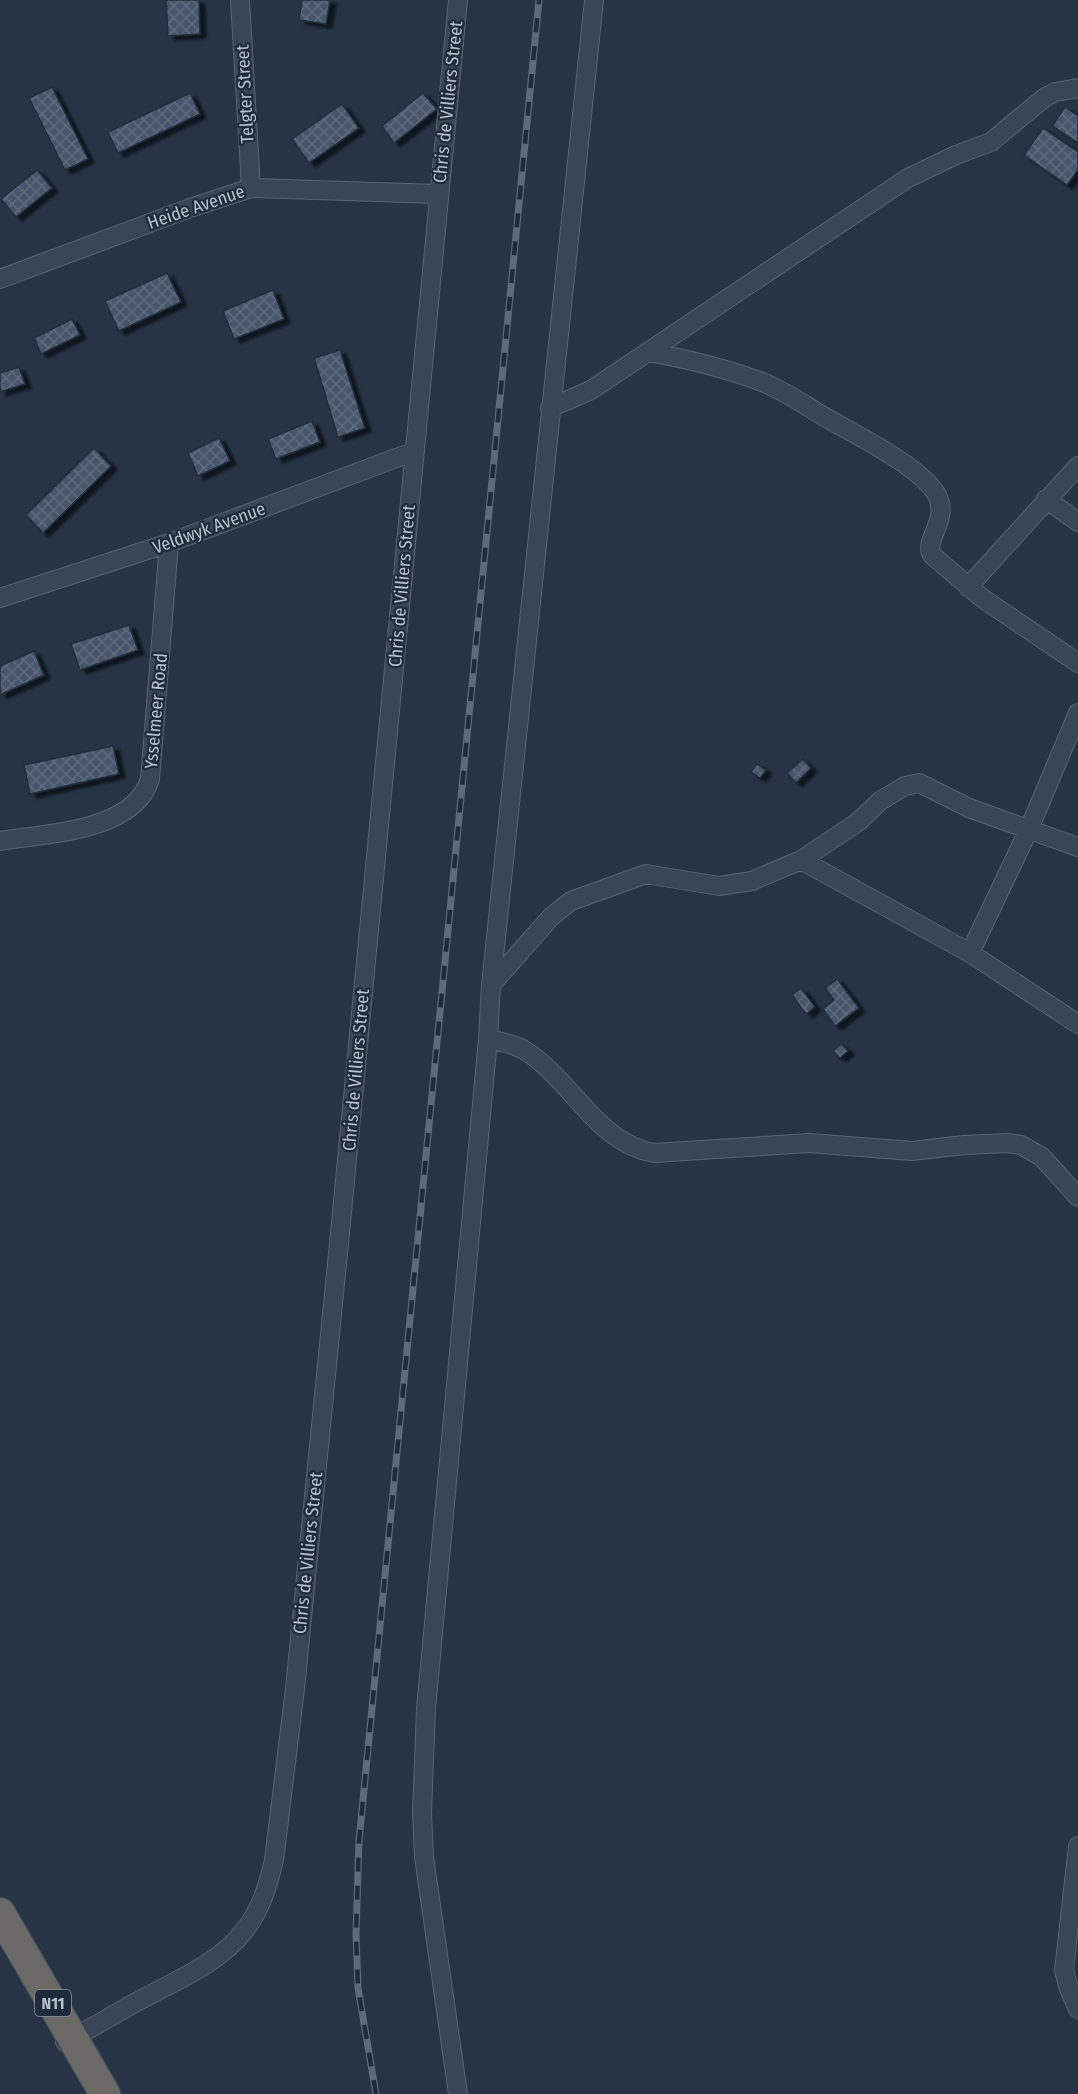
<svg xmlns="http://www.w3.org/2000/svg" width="1078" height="2094" viewBox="0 0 1078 2094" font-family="'Fira Sans Condensed',sans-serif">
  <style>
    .building { fill: url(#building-cross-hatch); stroke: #212d3d; stroke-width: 1.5; filter: url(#shadow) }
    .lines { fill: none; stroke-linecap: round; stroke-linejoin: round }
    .minor-casing { stroke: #596472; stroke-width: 20 }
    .trunk-casing { stroke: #455160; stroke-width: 32 }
    .minor { stroke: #3a4655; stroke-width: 18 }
    .trunk { stroke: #6a6966; stroke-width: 30 }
    .rail-casing { stroke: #5c6a7c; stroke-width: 7 }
    .rail { stroke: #1f2b3b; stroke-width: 4.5; stroke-dasharray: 14; stroke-linecap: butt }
    .labels { text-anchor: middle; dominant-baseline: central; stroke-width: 4.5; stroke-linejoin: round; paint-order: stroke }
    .shield { fill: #1f2b3b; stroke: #8a94a2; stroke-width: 1.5 }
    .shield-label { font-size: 16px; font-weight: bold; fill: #b8c1ce }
    .street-label { font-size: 18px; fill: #b8c1ce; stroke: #1f2b3b }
  </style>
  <defs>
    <pattern id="building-cross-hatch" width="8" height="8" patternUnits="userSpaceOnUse" patternTransform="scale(1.5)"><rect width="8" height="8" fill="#47566a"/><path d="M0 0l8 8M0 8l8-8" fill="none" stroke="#5f6c7e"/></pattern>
    <filter id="shadow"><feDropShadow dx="6" dy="4" stdDeviation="1.5" flood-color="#0009"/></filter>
  </defs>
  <rect width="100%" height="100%" fill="#263446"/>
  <path class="building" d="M166 0H199L200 34 168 36Z
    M302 0H330L326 24 299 20Z
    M52 87 88 159 65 170 29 98Z
    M190 93 200 114 118 153 108 132Z
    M423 93 437 109 394 143 382 126Z
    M342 104 359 128 309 163 292 139Z
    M1065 107 1078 116V143L1052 126Z
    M1043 128 1078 152V170L1067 185 1024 155Z
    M37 170 52 188 16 217 1 199Z
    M167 273 181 302 119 331 105 301Z
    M273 290 284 319 234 339 223 311Z
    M72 319 80 335 41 354 34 338Z
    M340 350 365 428 338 437 314 358Z
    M19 367 25 384 0 392V373Z
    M312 421 320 442 276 459 268 439Z
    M219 438 230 461 198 476 188 453Z
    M94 448 111 466 43 533 26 515Z
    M129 625 138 650 80 670 71 644Z
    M34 651 44 675 0 695V666Z
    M113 746 119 774 30 794 24 765Z
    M803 759 811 768 796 783 787 773Z
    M757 764 766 770 760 778 751 772Z
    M837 979 859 1008 835 1026 823 1009 834 1000 825 988Z
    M801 988 815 1007 806 1014 792 995Z
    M841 1044 848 1051 840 1058 833 1051Z"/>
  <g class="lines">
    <defs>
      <path id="minor" d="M240 0 251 188
        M0 279 190 208 251 188 438 194
        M648 352C687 359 725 368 762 382 786 391 807 407 830 420 858 436 921 467 937 495 950 520 923 540 932 555L982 598 1078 663
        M550 408 591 390 908 178 956 155 991 142 1044 98 1055 92 1078 88
        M1046 499 1078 522
        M968 587 1078 466
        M0 598 169 543 415 451
        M0 841C47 833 134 832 150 779L169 543
        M801 860 970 953 1078 1024
        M970 953 1029 829 1078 713
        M491 985 551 917 571 901 646 874 719 886 752 881 801 860 858 822 880 801 905 786 919 783 969 808 1078 847
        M488 1039C500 1042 513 1043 524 1050 571 1078 596 1143 654 1153L809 1143 912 1151 964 1145 1007 1143 1021 1145 1042 1157 1078 1197
        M1078 1846 1064 1970 1069 1989 1078 2009
        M65 2042C89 2030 111 2016 133 2004 170 1983 218 1965 244 1931 261 1910 268 1885 274 1860L295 1689 340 1233 458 0
        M458 2094 424 1857 422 1813 426 1709 488 1039 491 985 594 0"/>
      <path id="trunk" d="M0 1913 105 2094"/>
    </defs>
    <use href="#minor" class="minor-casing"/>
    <use href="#trunk" class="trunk-casing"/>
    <use href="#minor" class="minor"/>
    <use href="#trunk" class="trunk"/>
    <defs>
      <path id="rail" d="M376 2094 358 1988 356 1934 359 1841 539 0"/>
    </defs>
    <use href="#rail" class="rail-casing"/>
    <use href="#rail" class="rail"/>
  </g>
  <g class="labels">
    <rect class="shield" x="35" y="1990" width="36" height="26" rx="4.5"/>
    <g class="shield-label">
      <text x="53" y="2003">N11</text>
    </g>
    <g class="street-label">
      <text transform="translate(245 94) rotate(-93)">Telgter Street</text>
      <text transform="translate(448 102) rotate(-84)">Chris de Villiers Street</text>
      <text transform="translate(196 207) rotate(-19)">Heide Avenue</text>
      <text transform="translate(209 528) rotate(-20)">Veldwyk Avenue</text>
      <text transform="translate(402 586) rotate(-85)">Chris de Villiers Street</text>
      <text transform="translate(156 711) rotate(-85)">Ysselmeer Road</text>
      <text transform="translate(356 1070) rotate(-85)">Chris de Villiers Street</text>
      <text transform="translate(308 1553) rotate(-84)">Chris de Villiers Street</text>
    </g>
  </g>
</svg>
